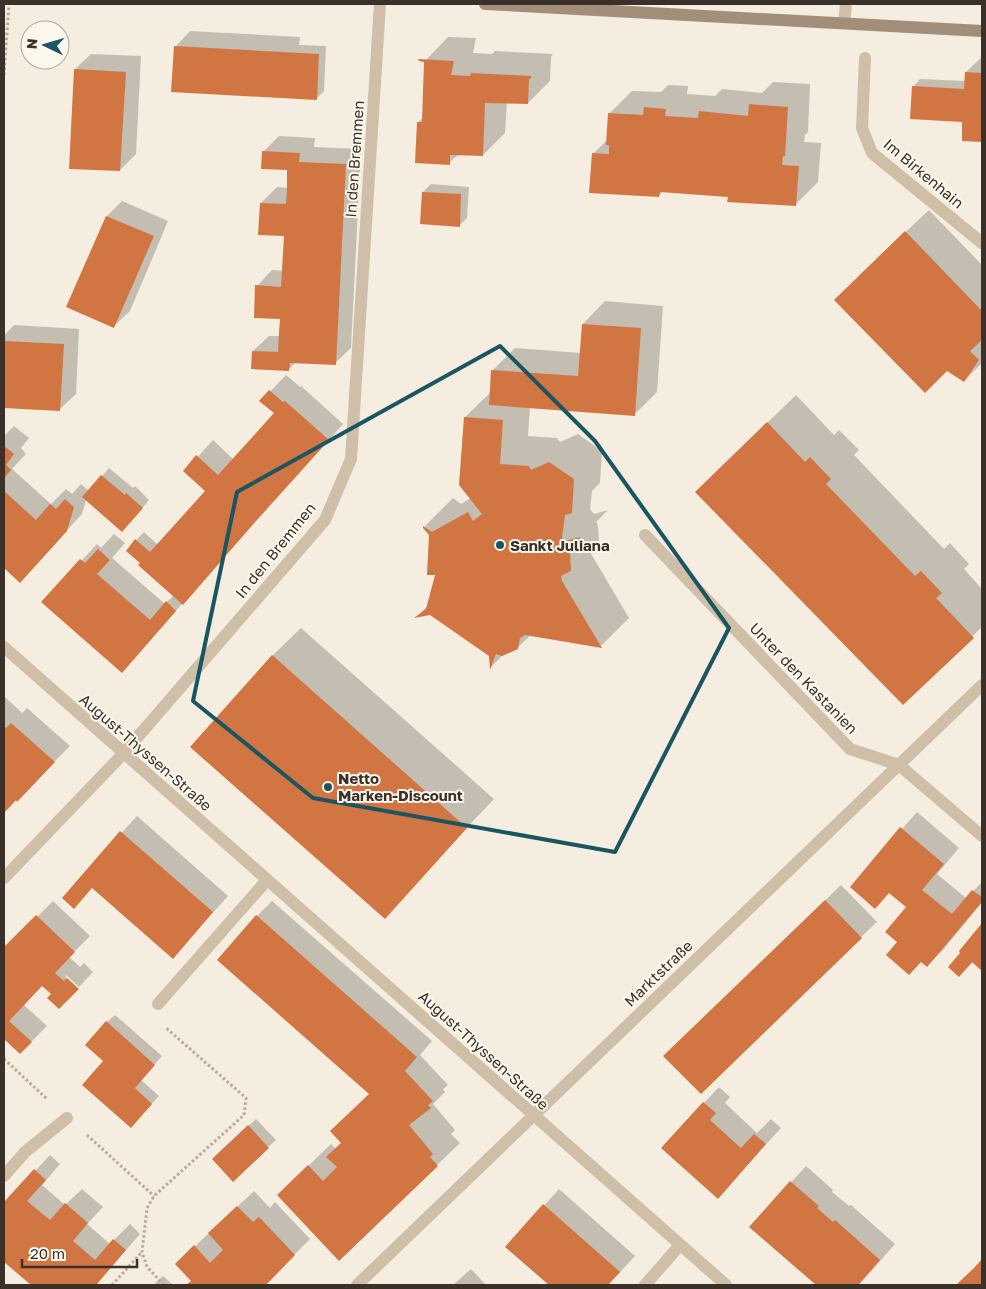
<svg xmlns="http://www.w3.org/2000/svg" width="986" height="1289" viewBox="0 0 986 1289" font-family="'Golos Text',sans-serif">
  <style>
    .shadow { fill: #0003 }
    .building { fill: #d17542 }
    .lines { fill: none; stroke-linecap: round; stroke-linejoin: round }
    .path { stroke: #bba993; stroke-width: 3; stroke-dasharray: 2.5 2.5; stroke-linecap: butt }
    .lane { stroke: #cfbfa9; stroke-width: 12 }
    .street { stroke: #cfbfa9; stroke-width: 12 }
    .secondary { stroke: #a38e7a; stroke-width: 12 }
    .marked { fill: none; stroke: #1a5562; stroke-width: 4; stroke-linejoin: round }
    .poi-dot { fill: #1a5562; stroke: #fcf7ed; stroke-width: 2 }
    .labels { text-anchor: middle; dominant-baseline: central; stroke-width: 4; stroke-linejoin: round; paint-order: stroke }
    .street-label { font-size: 15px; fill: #3c312a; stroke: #fcf7ed }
    .poi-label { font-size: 15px; font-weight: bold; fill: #3c312a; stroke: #fcf7ed; text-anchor: start }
  </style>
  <rect width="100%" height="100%" fill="#f5eddf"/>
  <path class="shadow" d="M190 31 300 37 299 45 326 46 324 91 317 98 175 47Z
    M448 37 476 38 473 53 492 54 495 51 553 54 551 57 550 81 528 103 507 102 505 133 483 155 459 154 449 163 418 123 423 117 426 60Z
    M91 54 141 56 136 154 120 170 75 69Z
    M982 57V141L963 140 964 118 913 87 920 79 966 81V72Z
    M773 82 810 84 808 132 805 135 804 142 821 143 818 182 796 204 729 196 663 191 659 196 593 154 608 139 610 113 632 91 661 92 668 85 688 86 687 94 715 96 722 89 762 93Z
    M279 136 315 138 314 147 361 149 351 348 335 363 296 362 288 370 253 351 269 336H280L281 317 257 286 272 270 284 271 285 235 261 203 277 187 288 188V169L263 152Z
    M431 184 469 187 467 218 459 226 423 192Z
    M122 201 168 221 130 311 114 326 107 216Z
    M929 210 982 265V363L964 381 947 370 858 277Z
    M605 301 663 306 657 392 634 415 530 407 528 436 557 438 560 442 578 434 602 451 600 483 592 491 590 509 594 514 608 510 596 522 598 525 599 542 590 552 629 618 601 646 531 635 517 648 505 653 491 667V655L431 613 418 616 429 604 437 574 430 534 424 528 425 526 453 498 461 504 471 498 465 417 491 392 493 370 515 348 581 353 583 324Z
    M14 325 79 329 76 394 60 409 4 406V336Z
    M286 375 300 387 301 386 343 424 122 671 43 602 97 544 101 548 114 534 125 543 112 558 165 604 174 595 127 550 144 532 158 545 207 490 185 471 213 440 234 460 275 413 261 401Z
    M796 395 834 435 839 430 859 450 854 455 944 549 950 543 969 564 964 569 982 589V627L903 704 725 464Z
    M14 426 29 438 21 448 26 454 12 469 51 504 66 489 72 494 81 484 89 491 109 468 133 488 135 486 149 500 130 523 86 500 82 514 20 581 4 567V436Z
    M301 628 494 799 439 857 272 656Z
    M4 696 22 713 27 708 70 746 4 812Z
    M917 812 959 848 937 874 966 898 981 883 982 884V902L943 950 927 966 899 942 908 907 864 872Z
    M137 816 228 896 173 957 81 877Z
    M841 885 877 922 861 937 680 1041Z
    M53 901 90 936 69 957 80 967 84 963 93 972 79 987 66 975V978L77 989 53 994 42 985 24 1005 47 1026 20 1053 4 1038V950Z
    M272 901 432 1041 420 1055 448 1085 443 1089 445 1092 433 1104 455 1130 451 1134 460 1143 339 1259 301 1173 331 1144 336 1149 342 1143 371 1093 257 916Z
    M982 925V970L973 962 959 976 962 953 960 951Z
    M115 1015 162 1056 141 1080 159 1096 139 1118 105 1061 107 1022Z
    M719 1087 730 1097 725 1103 757 1133 771 1119 781 1128 718 1197 704 1103Z
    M256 1119 276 1140 268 1147 221 1151Z
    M50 1155 60 1164 42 1185 65 1205 82 1189 103 1207 87 1224 110 1244 130 1224 140 1234 96 1285H33L4 1260V1204Z
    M806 1166 833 1190 832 1192 849 1206 851 1205 895 1244 859 1285H818L751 1226Z
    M559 1189 635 1256 608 1285H551L507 1247Z
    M254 1191 270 1208 275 1202 310 1239 264 1285H188L192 1281V1249Z
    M471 1269 486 1285H453Z
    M163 1276 173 1285H153Z"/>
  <path class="building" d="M174 46 319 54 317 100 171 92Z
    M418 59 454 61 451 75 470 76 471 73 531 76V78L529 79 528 104 485 103 483 156 450 155V165L415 163 417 122H422L424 62 419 61Z
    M74 69 126 72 120 171 69 169Z
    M965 72 982 73V142L962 141V122L910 119 912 86 964 89Z
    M749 104 788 107 785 156H783L782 165 799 166 796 206 727 202 728 197 660 192 659 197 589 193 592 153 609 154V145H606L608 113 643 115 644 107 666 109 665 116 698 118 699 111 748 116Z
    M262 151 300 153 299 162 346 164 336 365 290 363 289 371 251 369 252 351 278 352 279 333 280 319 254 318 255 285 281 287 284 236 258 235 260 203 286 204 287 191V170L261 169Z
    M422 192 461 194 460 227 420 224Z
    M106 216 154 236 114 328 66 307Z
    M905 231 982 311V340L970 351 979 360 964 382 947 371 925 393 834 300Z
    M582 324 641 328 635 416 489 405 491 370 578 376Z
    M4 341 64 344 60 411 4 408Z
    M269 390 283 402 285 401 329 440 255 522 183 605 138 565 140 563 126 551 135 539 150 552 205 491 183 471 196 455 218 475 274 413 259 401Z
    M464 417 503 420 500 464 529 466 531 470 549 462 574 479 572 513 565 515 562 538 565 541 580 537V540L566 549 570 553 571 571 561 576 562 581 602 648 525 635 520 638 518 649 502 656 496 654 490 670 489 656 430 615 414 618 426 609 435 575H427L429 535 423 528V526L432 532 468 512 473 521 482 514 459 485Z
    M767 422 805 462 810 457 831 479 826 484 915 576 921 571 942 593 936 598 974 638 903 705 695 492Z
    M4 446 14 454 6 465 11 470 4 478Z
    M101 475 125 495 126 493 143 508 122 532 82 497Z
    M4 491 36 520 50 504 56 509 65 499 74 507 67 531 20 583 4 568Z
    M98 549 110 560 97 574 150 620 166 601 176 611 122 673 41 602 80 559 85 563Z
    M272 655 467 828 385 919 190 747Z
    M11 723 55 762 17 802 16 800 4 813V726L6 728Z
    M900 827 944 864 922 890 952 914 972 890 982 897V902L927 967 921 962 909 975 886 955 897 942 885 932 906 907 889 893 875 909 850 887Z
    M120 831 213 912 173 959 92 888 74 909 62 898Z
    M825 900 862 938 701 1094 663 1056Z
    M36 915 75 952 55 973 64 981 67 978 79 989 59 1009 47 998 51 994 42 986 9 1021 32 1042 20 1054 4 1039V947Z
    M256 915 417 1057 405 1071 433 1101 428 1105 431 1108 409 1125 433 1154 430 1157 438 1166 339 1261 277 1195 308 1165 323 1181 337 1167 326 1157 341 1143 330 1131 369 1094 217 960Z
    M982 923V971L972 962 959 977 948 967 960 953 959 951Z
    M106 1021 155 1065 135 1088 152 1104 131 1128 82 1085 103 1061 85 1045Z
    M703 1102 716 1113 710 1120 741 1148 754 1134 766 1144 718 1199 661 1148Z
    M248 1125 269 1148 233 1182 212 1159Z
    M34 1169 46 1180 27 1201 50 1220 65 1203 88 1223 73 1241 95 1260 113 1239 126 1250 96 1285H31L4 1262V1202Z
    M790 1181 819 1206 817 1208 833 1222 835 1220 880 1260 858 1285H816L749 1227Z
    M543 1204 620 1272 608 1285H549L505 1247Z
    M237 1206 253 1222 259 1217 295 1255 266 1285H186L191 1281 175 1264 194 1245 210 1263 223 1250 208 1233Z
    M982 1259V1285H956L974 1268Z"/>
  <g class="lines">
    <path class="path" d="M4 75 9 4
      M4 1059 47 1099
      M87 1135 154 1196
      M112 1285 142 1252
      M164 1285 147 1267 142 1252 147 1208 154 1196 244 1115 246 1098 165 1027"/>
    <path class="lane" d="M645 535 850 749 899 765
      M158 1004 267 880
      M4 1176 25 1152 67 1118
      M645 1285 680 1245"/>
    <path class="street" d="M844 23 846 4
      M865 58 862 128 872 153 982 243
      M4 647 726 1285
      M899 765 982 836
      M4 878 123 754 325 520 351 459 380 4
      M357 1285 982 685"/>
    <path class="secondary" d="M485 4 982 31"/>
  </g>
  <path class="marked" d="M500 346 595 441 729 628 615 852 313 798 193 701 237 492Z"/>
  <g class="poi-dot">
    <circle cx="500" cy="545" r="5"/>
    <circle cx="328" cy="787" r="5"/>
  </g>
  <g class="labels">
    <g class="street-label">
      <text transform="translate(354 159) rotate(-86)">In den Bremmen</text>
      <text transform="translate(924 173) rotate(40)">Im Birkenhain</text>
      <text transform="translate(275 550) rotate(-51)">In den Bremmen</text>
      <text transform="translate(804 678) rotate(46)">Unter den Kastanien</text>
      <text transform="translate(146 752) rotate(41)">August-Thyssen-Straße</text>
      <text transform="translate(658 973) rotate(-44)">Marktstraße</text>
      <text transform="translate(484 1050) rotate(42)">August-Thyssen-Straße</text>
    </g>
    <g class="poi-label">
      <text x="510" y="545">Sankt Juliana</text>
      <text x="338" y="778">Netto<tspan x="338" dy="17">Marken-Discount</tspan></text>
    </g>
  </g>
  <rect width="986" height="1289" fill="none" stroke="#3c312a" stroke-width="10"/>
  <g transform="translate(45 45) rotate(275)"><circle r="24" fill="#fcf7ed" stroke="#afa89f"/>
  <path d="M0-4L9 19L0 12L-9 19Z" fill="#1a5562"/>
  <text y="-8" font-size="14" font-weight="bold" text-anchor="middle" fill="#3c312a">N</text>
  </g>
  <path d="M22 1259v8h115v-8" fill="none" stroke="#3c312a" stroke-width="2.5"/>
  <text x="30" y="1259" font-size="15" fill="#3c312a" stroke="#fcf7ed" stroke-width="4" paint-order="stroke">20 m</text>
</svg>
